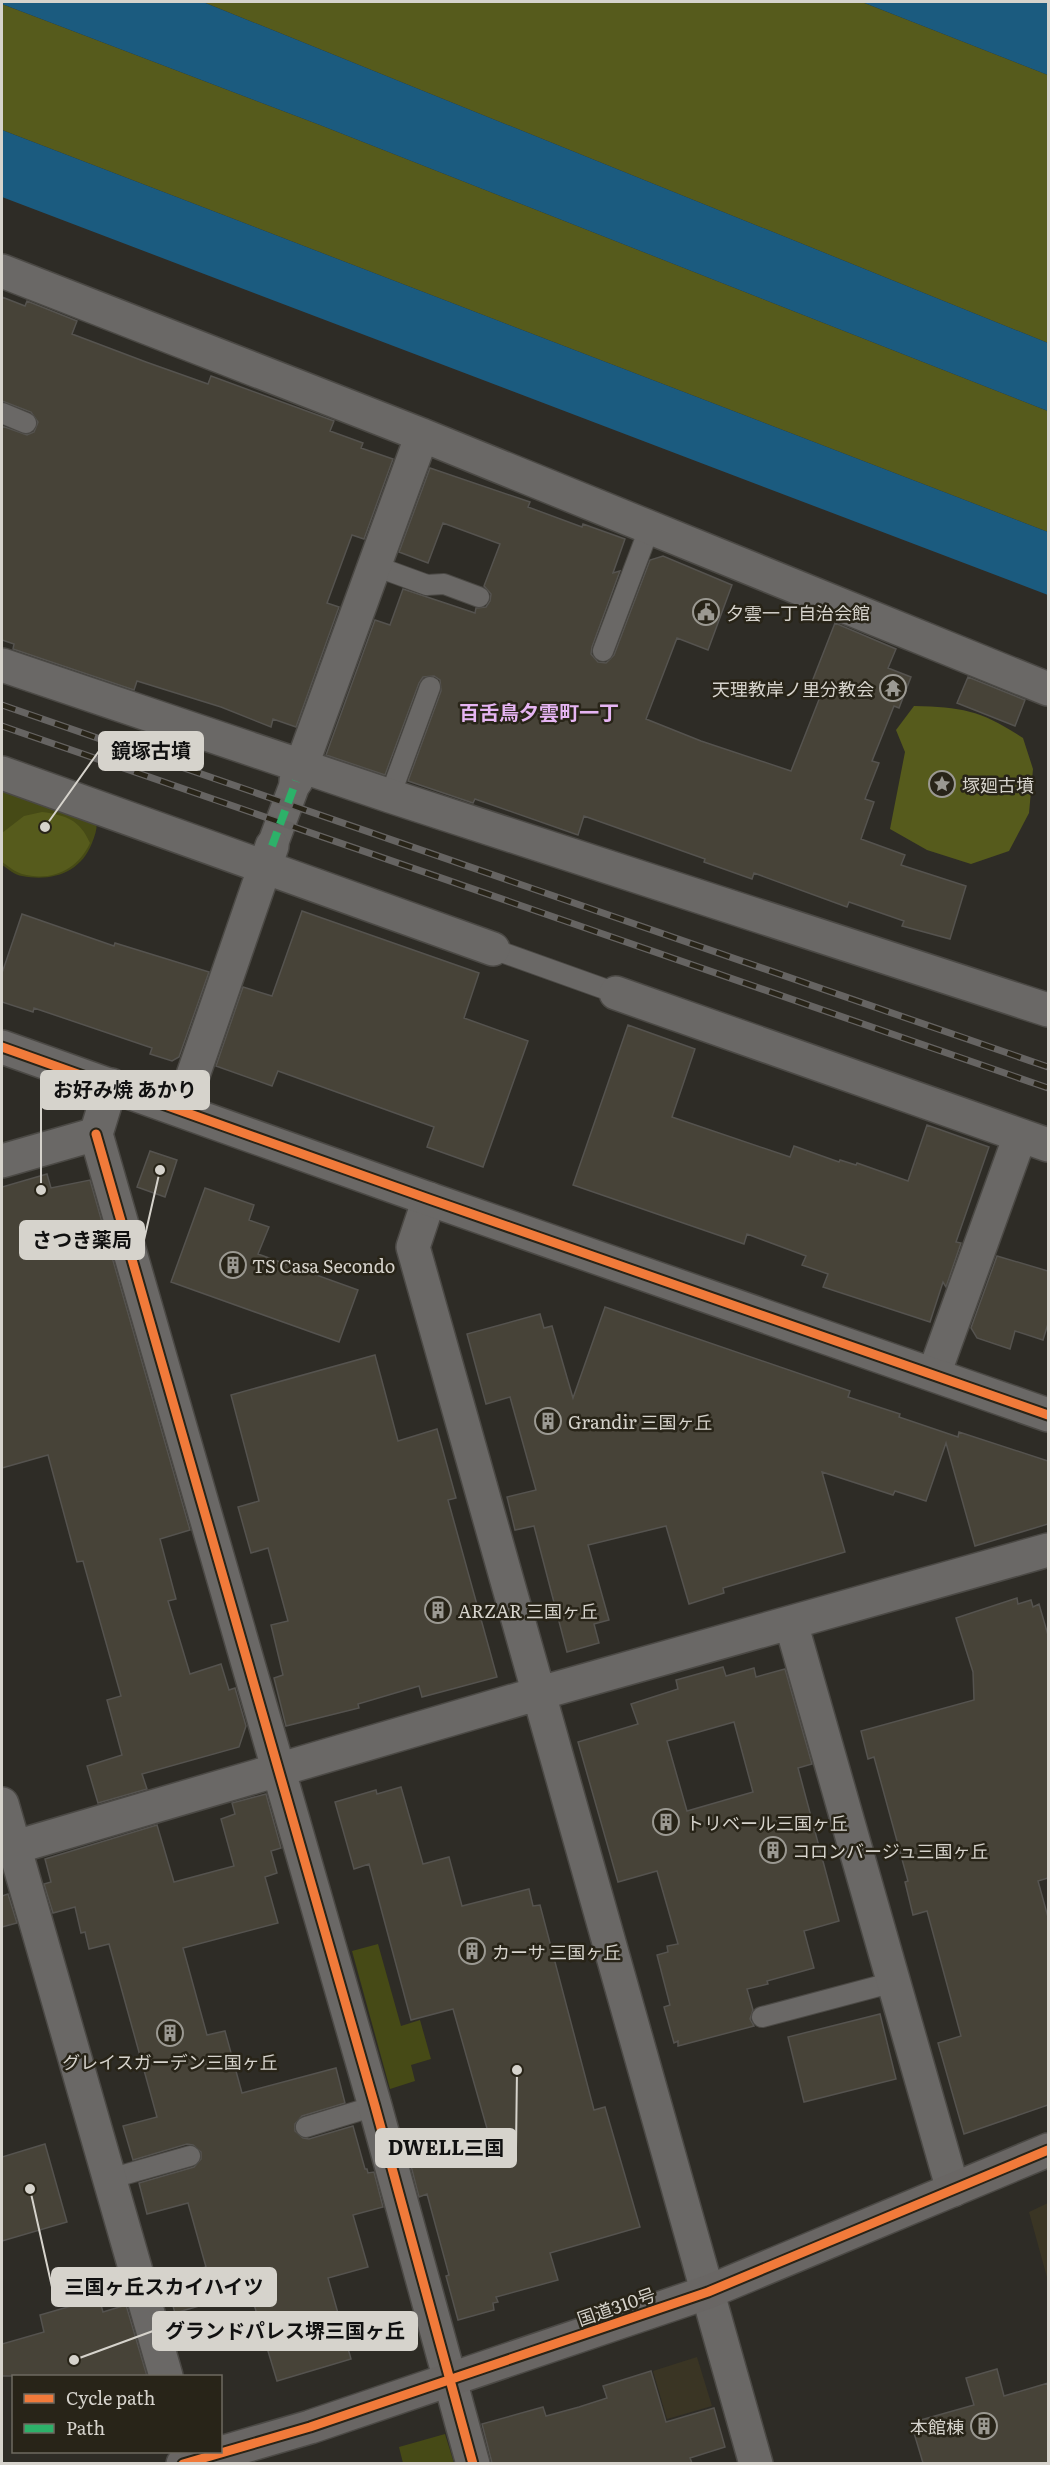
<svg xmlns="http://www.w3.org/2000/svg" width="1050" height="2465" viewBox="0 0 1050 2465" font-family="Literata,'Noto Sans JP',serif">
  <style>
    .built { fill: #3a3524 }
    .green { fill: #464a16 }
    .forest { fill: #565b1c }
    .water { fill: #1b5b7f }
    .building { fill: #474338; stroke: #55534f; stroke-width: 1.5; fill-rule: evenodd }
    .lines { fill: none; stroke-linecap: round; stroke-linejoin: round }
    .service-casing { stroke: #4b4945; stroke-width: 22 }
    .pedestrian-casing { stroke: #4b4945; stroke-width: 33 }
    .minor-casing { stroke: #4b4945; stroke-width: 36 }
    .tertiary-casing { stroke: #4b4945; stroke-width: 36 }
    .trunk-casing { stroke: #4b4945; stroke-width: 36 }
    .service { stroke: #6a6866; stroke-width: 20 }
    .pedestrian { stroke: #6a6866; stroke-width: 30 }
    .minor { stroke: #6a6866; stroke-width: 33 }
    .tertiary { stroke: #6a6866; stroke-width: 33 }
    .trunk { stroke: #696664; stroke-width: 33 }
    .rail-casing { stroke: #666462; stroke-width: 7 }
    .rail { stroke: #282418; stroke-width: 4.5; stroke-dasharray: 14; stroke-linecap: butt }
    .quiet { stroke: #2db169; stroke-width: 8; stroke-dasharray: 15 8; stroke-linecap: butt }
    .cycleway-casing { stroke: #282418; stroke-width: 13 }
    .cycleway { stroke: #f17a3a; stroke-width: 9 }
    .labels { text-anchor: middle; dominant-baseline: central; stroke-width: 5; stroke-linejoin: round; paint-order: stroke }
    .poi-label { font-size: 18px; fill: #d6d3cc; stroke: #282418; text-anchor: start }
    .street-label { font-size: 18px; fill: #d6d3cc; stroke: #282418 }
    .neighbourhood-label { font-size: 20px; font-weight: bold; fill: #e6b5f3; stroke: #282418 }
    .leader { fill: none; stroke: #d6d3cc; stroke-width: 2 }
    .callout-dot { fill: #d6d3cc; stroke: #282418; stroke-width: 2 }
    .callout { fill: #d6d3cc; stroke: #d6d3cc; stroke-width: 2 }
    .callout-label { font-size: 20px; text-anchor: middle; font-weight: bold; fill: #111 }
  </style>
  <rect width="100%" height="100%" fill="#2e2c26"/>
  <path class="built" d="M1048 2203V2281L1029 2212Z
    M697 2357 712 2406 667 2419 653 2371Z"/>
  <path class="green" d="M2 786 96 816C98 826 96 833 92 843 81 872 53 882 22 876 15 875 8 869 2 865Z
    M378 1944 401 2026 420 2020 431 2059 411 2065 415 2081 390 2089 352 1951Z
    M445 2434 454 2463H403L399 2447Z"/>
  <path class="forest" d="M203 2H862L1048 75V343Z
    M2 4 320 125 1048 411V532L2 130Z
    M914 706C963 707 982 711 1023 738L1033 769 1029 813 1009 851 971 864 927 850 890 829 905 752 896 730Z
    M42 812C66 815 80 820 90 843 78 870 51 882 22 874 15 872 8 866 2 862V833L24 816Z"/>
  <path class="water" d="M2 2H203L1048 343V411L320 125 2 4Z
    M862 2H1048V75Z
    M2 130 1048 532V595L2 197Z"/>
  <path class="building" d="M2 297 25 306 27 301 77 321 72 334 146 362 208 384 211 376 334 421 330 431 363 443 361 448 393 459 364 539 352 535 327 603 339 607 296 727 273 719 271 727 221 707 137 681 134 690 13 649 14 644 2 640V426L27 435 34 432 38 422 31 412 2 401Z
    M430 468 530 502 528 507 582 527 583 524 625 539 613 573 620 571 592 647 591 654 598 662 606 663 614 655 650 560 663 556 732 585 708 650 677 638 646 719 701 741 791 771 820 697 808 692 835 623 896 649 888 668 911 677 899 708 894 706 872 761 879 763 865 799 874 802 861 839 905 855 901 865 966 886 950 939 902 926 904 921 849 902 847 907 754 873 752 879 704 862 705 859 584 816 578 835 475 799 473 803 408 781 441 691 440 680 434 676 423 677 419 683 385 775 326 755 375 620 390 625 403 589 475 613 476 608 486 607 490 601 491 594 484 586 500 544 443 523 428 563 399 552Z
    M968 677 1025 700 1015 726 957 703Z
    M302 911 479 973 464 1018 528 1041 483 1167 427 1147 434 1127 278 1071 272 1086 216 1066 243 987 272 996Z
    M22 914 114 946 115 943 209 972 179 1057 172 1061 150 1054 152 1048 34 1008 33 1012 2 1002V973Z
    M628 1025 695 1049 672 1117 790 1157 794 1146 839 1162 840 1160 856 1165 857 1163 908 1181 927 1125 989 1147 956 1242 961 1243 946 1287 943 1282 930 1322 823 1287 828 1274 802 1265 806 1256 747 1234 744 1244 573 1185Z
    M150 1151 177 1160 165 1197 137 1187Z
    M47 1174 51 1188 90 1180 190 1530 160 1539 176 1599 168 1601 190 1674 221 1664 229 1690 235 1688 246 1726 239 1747 142 1774 147 1789 98 1803 87 1766 122 1755 107 1700 121 1696 83 1561 77 1562 48 1455 2 1468V1187Z
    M205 1188 254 1205 249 1220 269 1227 258 1254 358 1290 339 1342 171 1282Z
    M997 1256 1048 1271V1324L1043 1340 1015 1331 1010 1349 977 1338 971 1328Z
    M605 1307 850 1391 848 1397 900 1414 899 1417 958 1437 959 1432 1048 1461V1524L975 1546 946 1443 926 1501 895 1491 893 1495 822 1472 845 1552 723 1588 724 1593 689 1604 666 1526 588 1545 609 1620 594 1624 599 1643 567 1652 534 1526 515 1530 507 1497 536 1490 510 1397 486 1404 467 1334 540 1314 544 1328 552 1326 573 1398Z
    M375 1355 398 1441 437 1429 456 1498 448 1500 497 1677 422 1697 419 1686 358 1704 359 1708 286 1726 274 1678 283 1675 271 1625 288 1621 268 1548 251 1553 238 1507 259 1501 231 1395Z
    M1017 1598 1018 1604 1031 1600 1033 1607 1039 1604 1048 1635V1878L1038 1881 1048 1917V2105L964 2134 938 2043 961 2036 927 1911 913 1915 905 1882 908 1881 874 1757 868 1759 861 1731 974 1700 973 1672 956 1618Z
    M723 1667 726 1676 754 1668 756 1677 785 1669 812 1764 798 1768 839 1921 804 1931 814 1968 767 1981 768 1984 747 1989 753 2010 750 2019 754 2026 678 2046V2041L674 2043 664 2007 670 2005 657 1955 668 1952 667 1946 678 1944 657 1871 618 1882 578 1742 638 1724 631 1704 678 1689 676 1680ZM734 1722 753 1792 687 1811 667 1741Z
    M401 1787 423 1864 449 1857 462 1906 529 1889 533 1906 540 1905 594 2110 605 2107 640 2227 550 2253 558 2280 496 2297 498 2302 493 2303 494 2310 458 2320 446 2276 449 2275 427 2194 419 2197 410 2162 490 2139 453 2009 411 2020 369 1864 354 1869 335 1802 376 1790 377 1794Z
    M266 1794 281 1848 271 1851 277 1873 265 1877 278 1923 183 1948 207 2035 225 2031 242 2093 336 2068 345 2103 302 2116 295 2124V2131L303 2138 309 2139 353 2126 365 2169H367L368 2173 374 2172 383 2207 353 2215 368 2267 328 2278 351 2359 277 2381 250 2291 175 2313 165 2278 206 2267 188 2203 147 2214 139 2183 194 2167 201 2159V2152L193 2145 187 2144 133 2160 123 2126 157 2117 109 1944 89 1949 85 1932 81 1933 75 1907 53 1913 44 1884 51 1882 45 1859 157 1825 174 1882 234 1866 221 1819 235 1814 232 1803Z
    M8 1894 17 1923 2 1927V1896Z
    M880 2014 896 2079 804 2102 788 2037Z
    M45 2144 67 2222 2 2241V2157Z
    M99 2298 103 2312 126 2305 147 2376H2V2344L44 2332 40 2315Z
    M997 2369 1004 2396 1048 2383V2463H923L914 2433 920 2431 917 2421 974 2405 966 2378Z
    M651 2371 666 2422 714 2408 725 2447 690 2458 692 2463H492L482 2424 543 2407 546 2416 579 2407 607 2398 603 2386Z"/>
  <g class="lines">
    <defs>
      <path id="service" d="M2 413 26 423
        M375 566 427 585 444 584 479 597
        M603 651 649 529
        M390 796 430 687
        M493 949 616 993
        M762 2017 894 1982
        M306 2127 375 2106
        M109 2179 190 2156"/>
      <path id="pedestrian" d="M272 846 296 781"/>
      <path id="minor" d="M2 271 422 435 1048 689
        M2 665 390 796 1048 1010
        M2 773 493 949
        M296 781 422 435
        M616 993 1048 1145
        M181 1110 272 846
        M96 1134 375 2106 473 2464
        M2 1161 96 1134 111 1085
        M429 1199 413 1247 756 2464
        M934 1374 1020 1136
        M791 1623 953 2190
        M2 1804 166 2376
        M2 1851 540 1693 1048 1550"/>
      <path id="tertiary" d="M2 1047 429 1199 1048 1415"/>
      <path id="trunk" d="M183 2464 310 2427 708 2292 1048 2150"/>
    </defs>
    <use href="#service" class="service-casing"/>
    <use href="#pedestrian" class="pedestrian-casing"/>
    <use href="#minor" class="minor-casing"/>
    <use href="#tertiary" class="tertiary-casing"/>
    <use href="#trunk" class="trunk-casing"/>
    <use href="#service" class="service"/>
    <use href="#pedestrian" class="pedestrian"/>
    <use href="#minor" class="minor"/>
    <use href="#tertiary" class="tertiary"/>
    <use href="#trunk" class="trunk"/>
    <defs>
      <path id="rail" d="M2 705 1048 1067
        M2 726 1048 1088"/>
    </defs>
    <use href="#rail" class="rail-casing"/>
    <use href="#rail" class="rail"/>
    <path class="quiet" d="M272 846 296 781"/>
    <defs>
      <path id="cycleway" d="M2 1047 429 1199 1048 1415
        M96 1134 375 2106 473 2464
        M183 2464 310 2427 708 2292 1048 2150"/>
    </defs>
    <use href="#cycleway" class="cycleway-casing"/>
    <use href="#cycleway" class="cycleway"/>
  </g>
  <defs>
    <symbol id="civic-ring" viewBox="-11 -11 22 22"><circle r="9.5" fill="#282418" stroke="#9b9992" stroke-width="1.5"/><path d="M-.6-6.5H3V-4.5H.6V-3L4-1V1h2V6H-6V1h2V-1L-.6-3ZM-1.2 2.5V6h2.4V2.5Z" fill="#9b9992"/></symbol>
    <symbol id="temple-ring" viewBox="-11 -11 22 22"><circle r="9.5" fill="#282418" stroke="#9b9992" stroke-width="1.5"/><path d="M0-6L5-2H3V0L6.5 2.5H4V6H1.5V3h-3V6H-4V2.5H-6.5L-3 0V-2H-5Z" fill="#9b9992"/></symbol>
    <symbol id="sight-ring" viewBox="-11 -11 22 22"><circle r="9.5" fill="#282418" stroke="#9b9992" stroke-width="1.5"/><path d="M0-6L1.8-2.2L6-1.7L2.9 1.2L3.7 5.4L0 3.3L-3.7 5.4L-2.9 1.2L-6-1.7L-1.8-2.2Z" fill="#9b9992"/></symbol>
    <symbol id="building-ring" viewBox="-11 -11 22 22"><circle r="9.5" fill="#282418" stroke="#9b9992" stroke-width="1.5"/><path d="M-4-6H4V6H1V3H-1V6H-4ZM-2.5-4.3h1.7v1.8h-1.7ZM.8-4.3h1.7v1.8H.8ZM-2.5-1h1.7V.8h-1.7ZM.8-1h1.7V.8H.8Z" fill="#9b9992"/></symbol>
  </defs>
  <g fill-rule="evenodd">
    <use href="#civic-ring" x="691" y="597" width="30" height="30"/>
    <use href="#temple-ring" x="878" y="673" width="30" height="30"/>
    <use href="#sight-ring" x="927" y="769" width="30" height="30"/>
    <use href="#building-ring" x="218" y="1250" width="30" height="30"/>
    <use href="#building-ring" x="533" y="1406" width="30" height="30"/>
    <use href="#building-ring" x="423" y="1595" width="30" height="30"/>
    <use href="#building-ring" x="651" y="1807" width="30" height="30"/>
    <use href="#building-ring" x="758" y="1835" width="30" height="30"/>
    <use href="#building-ring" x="457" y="1936" width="30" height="30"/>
    <use href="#building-ring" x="155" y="2018" width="30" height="30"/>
    <use href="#building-ring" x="969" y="2411" width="30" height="30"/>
  </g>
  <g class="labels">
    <g class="poi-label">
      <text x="726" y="612">夕雲一丁自治会館</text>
      <text x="874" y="688" text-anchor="end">天理教岸ノ里分教会</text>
      <text x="962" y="784">塚廻古墳</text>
      <text x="252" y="1265">TS Casa Secondo</text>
      <text x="568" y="1421">Grandir 三国ヶ丘</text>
      <text x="458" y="1610">ARZAR 三国ヶ丘</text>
      <text x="686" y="1822">トリベール三国ヶ丘</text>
      <text x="792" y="1850">コロンバージュ三国ヶ丘</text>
      <text x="492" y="1951">カーサ 三国ヶ丘</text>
      <text x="170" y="2061" text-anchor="middle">グレイスガーデン三国ヶ丘</text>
      <text x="964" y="2426" text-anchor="end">本館棟</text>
    </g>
    <g class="street-label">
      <text transform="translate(616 2306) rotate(-19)">国道310号</text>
    </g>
    <g class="neighbourhood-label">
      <text x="539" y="711">百舌鳥夕雲町一丁</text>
    </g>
  </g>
  <path class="leader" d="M45 827L99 751M41 1190L41 1090M160 1170L144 1240M517 2070L516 2148M30 2189L52 2287M74 2360L153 2331"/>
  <g class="callout-dot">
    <circle cx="45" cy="827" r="6"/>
    <circle cx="41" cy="1190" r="6"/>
    <circle cx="160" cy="1170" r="6"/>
    <circle cx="517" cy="2070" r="6"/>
    <circle cx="30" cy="2189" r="6"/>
    <circle cx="74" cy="2360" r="6"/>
  </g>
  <g class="callout">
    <rect x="99" y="732" width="104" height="38" rx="6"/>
    <rect x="41" y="1071" width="168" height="38" rx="6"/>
    <rect x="20" y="1221" width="124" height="38" rx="6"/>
    <rect x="376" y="2129" width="140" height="38" rx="6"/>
    <rect x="52" y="2268" width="224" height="38" rx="6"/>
    <rect x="153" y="2312" width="264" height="38" rx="6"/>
  </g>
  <g class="callout-label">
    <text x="151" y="758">鏡塚古墳</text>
    <text x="125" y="1097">お好み焼 あかり</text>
    <text x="82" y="1247">さつき薬局</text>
    <text x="446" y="2155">DWELL三国</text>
    <text x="164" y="2294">三国ヶ丘スカイハイツ</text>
    <text x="285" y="2338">グランドパレス堺三国ヶ丘</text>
  </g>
  <rect width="1050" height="2465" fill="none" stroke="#d6d3cc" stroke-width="6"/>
  <rect x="12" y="2375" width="210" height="78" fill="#282418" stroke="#6e6a60" stroke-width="1.5"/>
  <rect x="24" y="2394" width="30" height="9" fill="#f17a3a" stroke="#6e6a60" stroke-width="1.5"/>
  <text x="66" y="2405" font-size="18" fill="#d6d3cc">Cycle path</text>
  <rect x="24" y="2424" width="30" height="9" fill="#2db169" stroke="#6e6a60" stroke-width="1.5"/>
  <text x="66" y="2435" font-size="18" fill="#d6d3cc">Path</text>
</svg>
